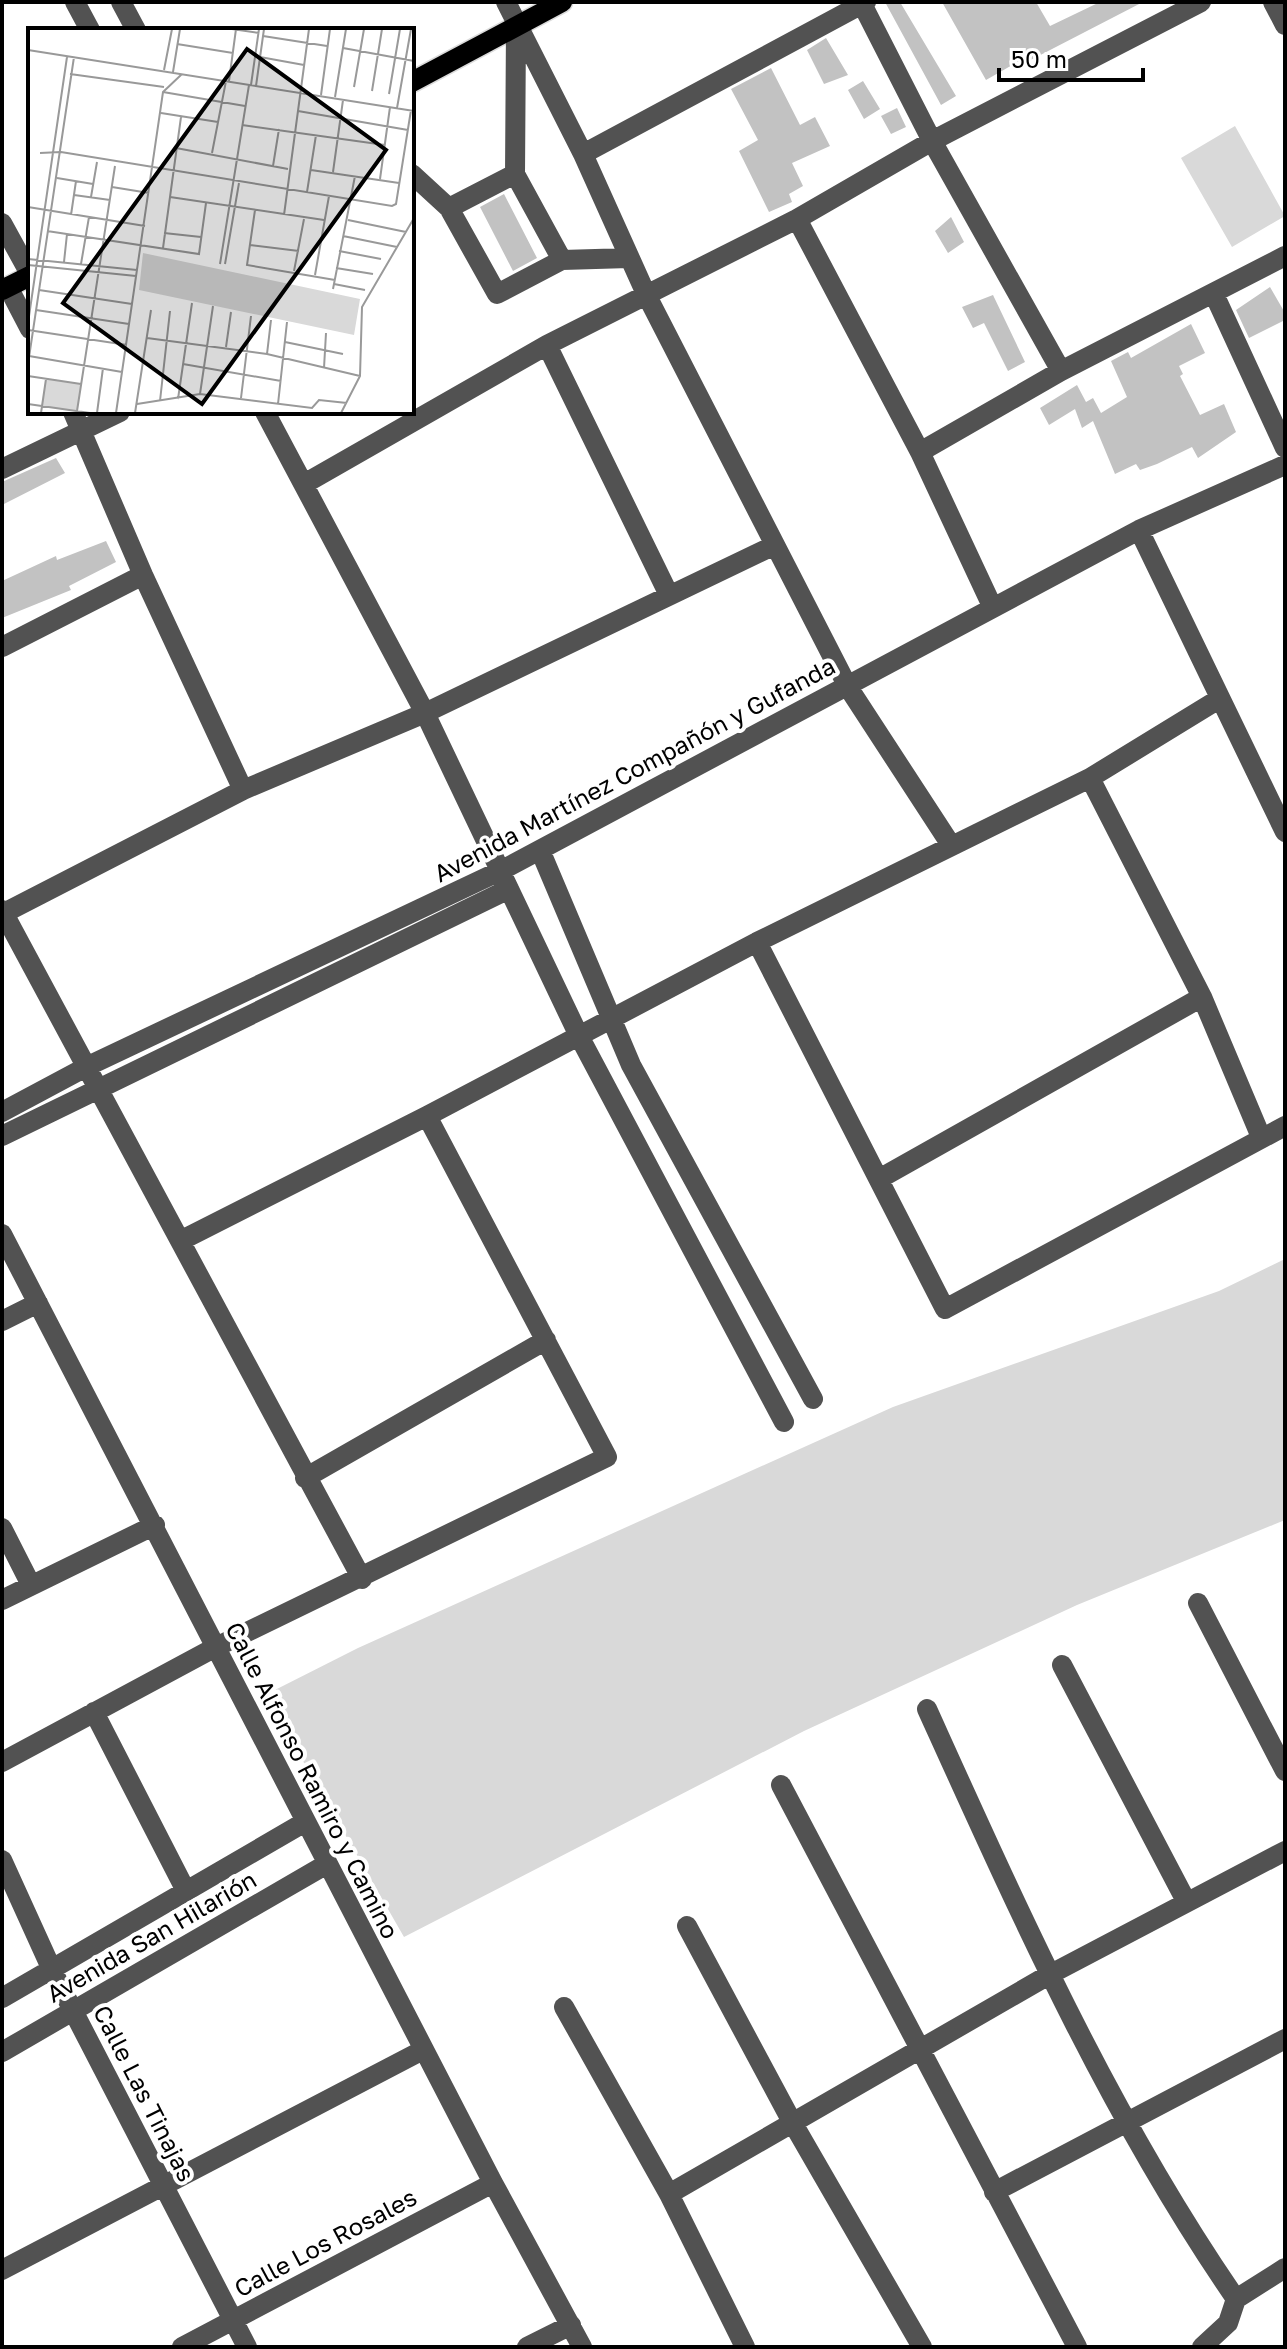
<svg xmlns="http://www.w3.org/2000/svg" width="1287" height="2349" viewBox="0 0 1287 2349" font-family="'Golos Text',sans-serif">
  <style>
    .green { fill: #d9d9d9 }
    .building { fill: #c2c2c2 }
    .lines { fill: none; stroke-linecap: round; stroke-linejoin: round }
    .major-casing { stroke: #dbdbdb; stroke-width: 23 }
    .minor { stroke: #525252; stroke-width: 20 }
    .major { stroke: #000; stroke-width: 20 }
    .labels { text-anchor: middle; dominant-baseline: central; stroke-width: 8; stroke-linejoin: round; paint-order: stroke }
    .street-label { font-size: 24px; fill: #000; stroke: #fff }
    .inset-road { fill: none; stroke: #999; stroke-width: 2 }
    .view { fill: #000; fill-opacity: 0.15; stroke: #000; stroke-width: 4 }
    .inset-edge { fill: none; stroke: #000; stroke-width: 4 }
  </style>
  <rect width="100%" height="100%" fill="#fff"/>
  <path class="green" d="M1235 126 1285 216 1232 247 1181 158Z
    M1285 1259V1520L1077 1605 804 1731 404 1937 265 1695 358 1648 893 1407 1219 1291Z"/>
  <path class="building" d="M885 2H900L956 96 941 105Z
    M942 2H1036L1050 26 1100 2H1143L1023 64 1021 60 986 80Z
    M826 38 848 75 824 84 807 50Z
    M771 68 800 125 815 117 830 146 792 163 803 186 789 194 792 202 769 212 739 151 758 140 731 89Z
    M863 81 880 109 864 119 848 90Z
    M897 108 906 127 891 134 881 116Z
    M504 194 537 258 513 271 480 207Z
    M951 217 964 242 948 253 935 231Z
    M1270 287 1285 313V320L1249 338 1236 310Z
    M993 295 1025 362 1008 371 984 323 973 328 962 307Z
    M1191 324 1205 353 1179 366 1183 374 1180 376 1200 415 1224 404 1236 432 1198 458 1192 447 1157 464 1140 470 1136 464 1115 474 1093 421 1082 428 1075 409 1049 425 1040 408 1077 385 1086 402 1093 398 1101 413 1127 397 1111 361 1128 352 1131 358Z
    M56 458 65 473 2 505V482Z
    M106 541 116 562 69 586 71 590 2 618V581L56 556 57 560Z"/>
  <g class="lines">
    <defs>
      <path id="major" d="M412 82 562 2
        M2 290 30 276"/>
    </defs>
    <use href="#major" class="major-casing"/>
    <path class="minor" d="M75 2 90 30
      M121 2 136 30
      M506 2 583 154 646 294 848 687 951 845
      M861 2 932 141 1061 371
      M1273 2 1285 25
      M516 27 515 174 562 260
      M583 154 866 2
      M412 174 449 208 497 294 562 260 629 258
      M449 208 515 174
      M797 219 920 452 992 606
      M2 223 30 274
      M8 287 30 329
      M1214 294 1285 448
      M547 345 669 595
      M73 412 143 575 243 790
      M265 412 425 713 579 1036 784 1422
      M920 452 1061 371 1285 256
      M2 469 120 412
      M304 484 547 345 797 219 932 141 1201 2
      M1139 530 1285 832
      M2 647 143 575
      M1090 778 1202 997 1261 1137
      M540 850 631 1065 813 1399
      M2 910 362 1579
      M4 913 243 790 425 713 775 545
      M757 942 945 1309 1285 1126
      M2 1112 88 1066 502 870 1139 530 1285 465
      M2 1136 509 889
      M879 1179 1202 997
      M2 1234 493 2183 582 2347
      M182 1240 427 1116 757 942 1090 778 1219 699
      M2 1321 38 1303
      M305 1478 546 1340
      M2 1528 31 1585
      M2 1600 155 1525
      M1198 1603 1285 1771
      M1062 1665 1186 1901
      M927 1709C1019 1912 1109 2115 1236 2299
      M94 1712 186 1891
      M2 1762 214 1648 607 1457 427 1116
      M781 1785 1077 2347
      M2 1860 52 1970 247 2347
      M687 1926 791 2120 922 2347
      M2 1998 305 1822
      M564 2007 669 2194 745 2347
      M2 2052 327 1864
      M994 2192 1285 2039
      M669 2194 1047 1976 1285 1851
      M2 2270 423 2050
      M182 2347 493 2183
      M527 2347 571 2325
      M1202 2347 1228 2323 1236 2299 1285 2268"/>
    <use href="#major" class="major"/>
  </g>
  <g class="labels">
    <g class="street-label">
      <text transform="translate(634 769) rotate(-28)">Avenida Martínez Compañón y Gufanda</text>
      <text transform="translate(313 1780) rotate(63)">Calle Alfonso Ramiro y Camino</text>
      <text transform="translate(151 1936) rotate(-30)">Avenida San Hilarión</text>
      <text transform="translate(145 2093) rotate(63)">Calle Las Tinajas</text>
      <text transform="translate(325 2242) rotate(-28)">Calle Los Rosales</text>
    </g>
  </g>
  <g transform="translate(28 28)">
    <rect width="386" height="386" fill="#fff"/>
    <path d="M115 225 332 271 326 307 111 262ZM18 351 53 356 49 383 14 378Z" fill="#d9d9d9"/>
    <path class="inset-road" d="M204 1 231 5M235 8 299 18M149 16 205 25M315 20 386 33M0 22 386 83M232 29 276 37M136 42 144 1M145 44 152 1M42 46 136 59M201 53 208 1M223 57 231 1M228 58 236 1M326 59 336 1M344 63 354 1M135 64 217 78M361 66 372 1M293 67 302 1M307 69 318 1M369 80 383 1M270 83 380 102M133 85 190 94M214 97 357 117M148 120 260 141M12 125 33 124 364 178 368 176 383 82M184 125 198 53M245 138 251 101M283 142 371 155M305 144 315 72M29 150 65 156M352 151 362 79M84 159 121 165M279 164 288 107M46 167 82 172M63 169 69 134M142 169 296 192M0 179 117 198M227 182 219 237 307 252M43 187 48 153M256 187 281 1M320 192 378 204M19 203 171 226 178 175M136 205 173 209M315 208 369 219M222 217 271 223M135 220 153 89M311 223 353 231M0 231 109 242M36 234 39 206M53 236 61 189M192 236 221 57M197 236 211 155M0 237 108 248M308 240 345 246M266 243 276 191M287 247 301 168M306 256 337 262M305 261 327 148M11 262 104 276M8 282 101 296M0 295 39 29M0 302 99 317M119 310 239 326 332 348M257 314 315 326M198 319 203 284M239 326 243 292M1 328 94 344M0 336 46 29M155 336 253 353M296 340 298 305M0 348 53 356M172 366 185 278M213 370 223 288M150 371 164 275M132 373 142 283M0 376 62 385M109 376 172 366 284 380 291 372 319 375M250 376 259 294M49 383 87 138M13 385 18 351M69 385 75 340M88 385 135 64 154 46M107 385 123 282M313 385 332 348 334 279 386 190"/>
    <path class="view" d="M219 21 358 122 174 376 35 275Z"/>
    <rect width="386" height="386" class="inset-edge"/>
  </g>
  <rect width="1287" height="2349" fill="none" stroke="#000000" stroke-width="8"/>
  <path d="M999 68v12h144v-12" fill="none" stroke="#000000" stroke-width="4"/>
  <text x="1011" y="68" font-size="24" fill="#000000" stroke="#ffffff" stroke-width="6" paint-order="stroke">50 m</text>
</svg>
